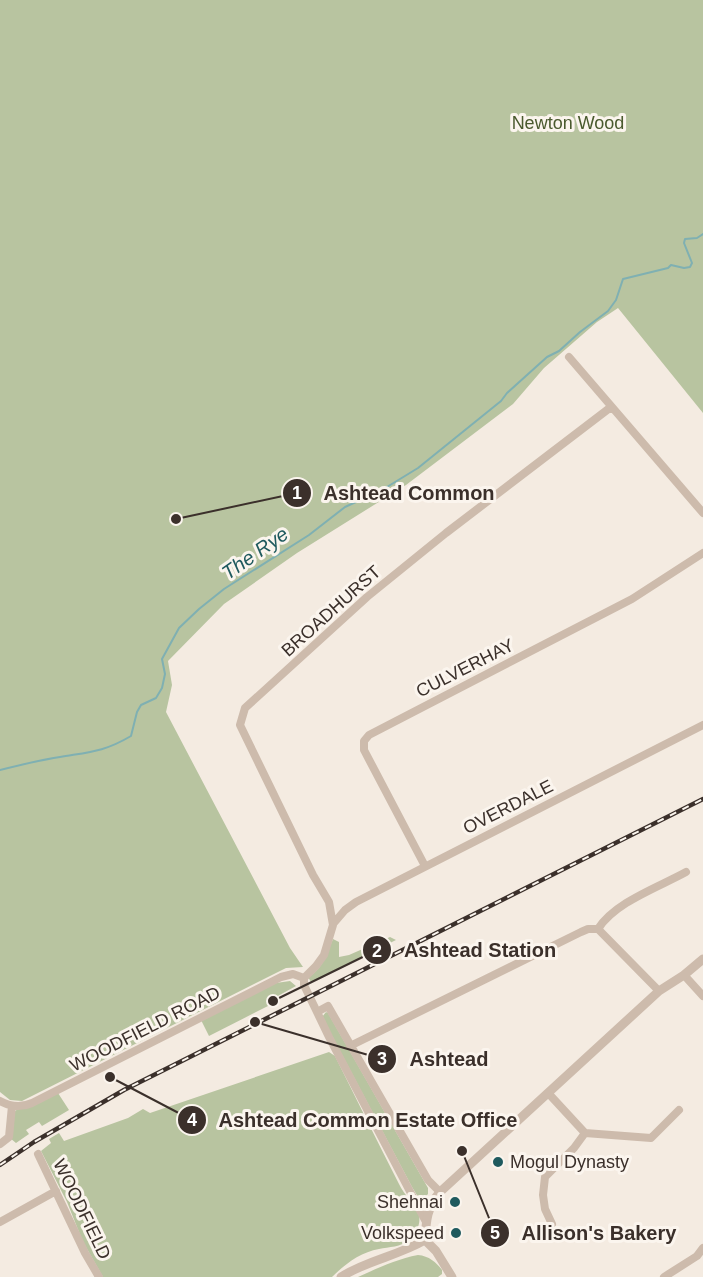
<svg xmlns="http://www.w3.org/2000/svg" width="703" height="1277" viewBox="0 0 703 1277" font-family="Arial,sans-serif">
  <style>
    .green { fill: #b8c4a0 }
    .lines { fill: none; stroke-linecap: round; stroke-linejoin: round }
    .stream { stroke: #7fb0b2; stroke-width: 2 }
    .minor { stroke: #cdbbac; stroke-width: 8 }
    .tertiary { stroke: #cdbbac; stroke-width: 9 }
    .rail-casing { stroke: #3b302b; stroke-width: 4.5 }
    .rail { stroke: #fbf5ee; stroke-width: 2; stroke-dasharray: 7; stroke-linecap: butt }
    .poi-dot { fill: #1f5a5e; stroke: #fbf5ee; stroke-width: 2 }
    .labels { text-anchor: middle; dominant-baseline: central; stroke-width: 6; stroke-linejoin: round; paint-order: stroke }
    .park-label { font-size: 18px; fill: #4a5a2e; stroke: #fbf5ee }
    .street-label { font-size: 18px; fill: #3b302b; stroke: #fbf5ee }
    .poi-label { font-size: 18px; fill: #3b302b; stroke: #fbf5ee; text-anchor: end }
    .water-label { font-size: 20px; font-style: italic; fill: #1f5a5e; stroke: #fbf5ee }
    .leader { fill: none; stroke: #3b302b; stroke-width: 2 }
    .callout-dot { fill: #3b302b; stroke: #fbf5ee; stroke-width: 2 }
    .mark-label { font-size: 18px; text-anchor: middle; font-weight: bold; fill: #fff }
    .callout-label { font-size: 20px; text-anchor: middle; font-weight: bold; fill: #3b302b; stroke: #fbf5ee; stroke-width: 6; stroke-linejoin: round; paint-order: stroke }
  </style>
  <rect width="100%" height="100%" fill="#f4ebe1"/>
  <path class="green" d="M0 0H703V413L618 308 597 322 544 368 513 404 406 485 297 553 224 604 168 661 172 685 166 712 290 948 303 967 286 968 22 1101 10 1100 0 1092Z
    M390 937 396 940 311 982 308 977C323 969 327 953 333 939L339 942V957L349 955Z
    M290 981 296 986 267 1002 268 1006 209 1036 201 1020 276 983Z
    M326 1012 328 1013 428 1188V1194L424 1198 418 1197 412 1187 322 1017Z
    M329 1052 335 1056C356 1098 377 1141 399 1184 404 1195 415 1204 419 1215 421 1224 416 1234 409 1240 401 1247 389 1247 379 1249 361 1252 345 1264 332 1277H103L83 1242 67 1202 41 1151 51 1143 49 1139 59 1133 64 1141 128 1118 143 1109 150 1113Z
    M58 1093 69 1110 42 1126 39 1122 26 1130 29 1134 16 1143 10 1138 14 1112 19 1108Z
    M418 1255C429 1256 436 1262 442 1270V1274L438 1277H358C378 1268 397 1259 418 1255Z"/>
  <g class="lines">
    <path class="stream" d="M0 770C20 765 40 760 60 757 89 752 104 752 131 736L137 712 141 705 156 698 162 688 165 674 162 659 179 628 199 609 224 589 309 535 345 507 382 490 418 468 501 401 507 393 547 357 559 351 580 332 608 311 616 300 623 279 668 268 671 265 684 268 690 267 692 263 684 243 685 239 697 238 703 234"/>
    <path class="minor" d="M569 357 703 513
      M425 866 364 750V741L369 735 632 599 703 553
      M333 924 345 910 356 902 703 725
      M598 929 659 991
      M684 975 703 996
      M304 978 316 966 324 955 333 925 329 902 313 875 240 725 245 708 367 597 446 533 611 407
      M304 978V985L329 1037 426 1222
      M317 1012 328 1006 428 1180 440 1192
      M350 1046 581 932 588 929H598C615 902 659 887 686 872
      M549 1094 585 1133 651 1138 679 1110
      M0 1101C11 1107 21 1108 32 1103L281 977 293 974 304 978
      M0 1144 9 1137 12 1106
      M38 1154 85 1253 99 1277
      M413 1198 430 1204
      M0 1222 56 1191
      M552 1224 545 1209 543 1195 545 1177 574 1148 585 1133
      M664 1277 697 1256 703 1248"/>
    <path class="tertiary" d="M425 1240C426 1221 427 1207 440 1192L659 991 684 975 703 959
      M425 1240 436 1251 452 1277
      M341 1277C367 1260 398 1256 425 1240"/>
    <defs>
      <path id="rail" d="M0 1165 34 1142 124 1090 703 799"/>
    </defs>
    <use href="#rail" class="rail-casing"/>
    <use href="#rail" class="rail"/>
  </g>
  <g class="poi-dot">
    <circle cx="498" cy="1162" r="6"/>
    <circle cx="455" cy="1202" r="6"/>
    <circle cx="456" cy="1233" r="6"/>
  </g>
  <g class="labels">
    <g class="park-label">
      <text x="568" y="123">Newton Wood</text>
    </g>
    <g class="street-label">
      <text transform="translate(331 611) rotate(-42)">BROADHURST</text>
      <text transform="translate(465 668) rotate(-27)">CULVERHAY</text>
      <text transform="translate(508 807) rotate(-27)">OVERDALE</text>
      <text transform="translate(145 1029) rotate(-27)">WOODFIELD ROAD</text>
      <text transform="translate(82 1209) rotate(64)">WOODFIELD</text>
    </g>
    <g class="poi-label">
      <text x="510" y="1162" text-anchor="start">Mogul Dynasty</text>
      <text x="443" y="1202">Shehnai</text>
      <text x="444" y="1233">Volkspeed</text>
    </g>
    <g class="water-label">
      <text transform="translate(255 553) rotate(-35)">The Rye</text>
    </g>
  </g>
  <path class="leader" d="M176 519L297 493M273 1001L377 950M255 1022L382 1059M110 1077L192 1120M462 1151L495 1233"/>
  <g class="callout-dot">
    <circle cx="176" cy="519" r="6"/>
    <circle cx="273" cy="1001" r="6"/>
    <circle cx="255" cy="1022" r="6"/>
    <circle cx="110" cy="1077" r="6"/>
    <circle cx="462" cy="1151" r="6"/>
    <circle cx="297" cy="493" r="15"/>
    <circle cx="377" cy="950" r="15"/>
    <circle cx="382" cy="1059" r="15"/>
    <circle cx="192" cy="1120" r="15"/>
    <circle cx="495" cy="1233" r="15"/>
  </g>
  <g class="mark-label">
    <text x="297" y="499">1</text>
    <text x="377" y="957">2</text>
    <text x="382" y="1065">3</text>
    <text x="192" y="1126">4</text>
    <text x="495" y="1239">5</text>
  </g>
  <g class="callout-label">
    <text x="409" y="500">Ashtead Common</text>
    <text x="480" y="957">Ashtead Station</text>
    <text x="449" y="1066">Ashtead</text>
    <text x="368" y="1127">Ashtead Common Estate Office</text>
    <text x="599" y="1240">Allison's Bakery</text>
  </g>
</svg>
